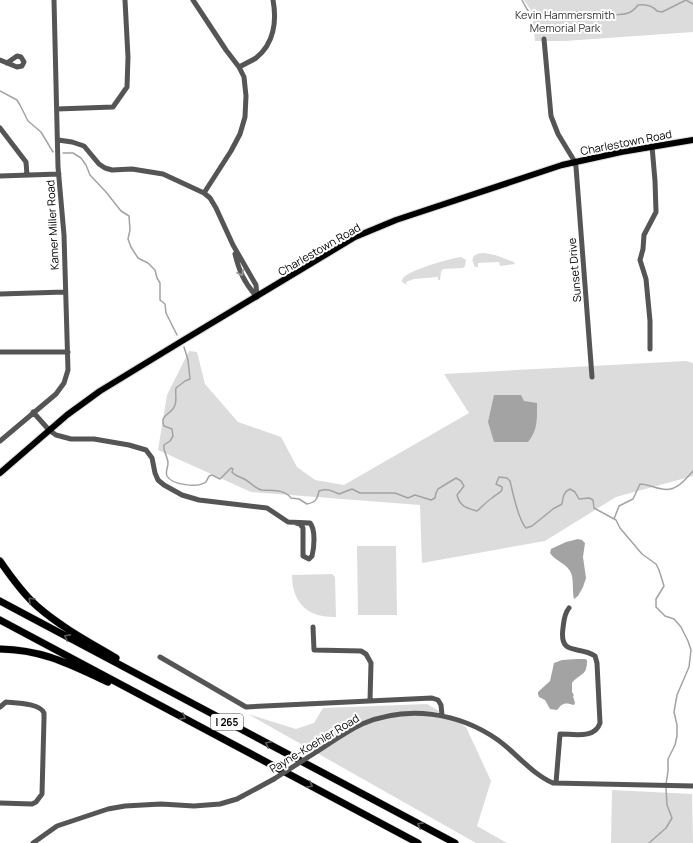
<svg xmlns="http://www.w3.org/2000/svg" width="693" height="843" viewBox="0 0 693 843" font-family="Manrope,sans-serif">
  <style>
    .green { fill: #dcdcdc }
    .water { fill: #a3a3a3 }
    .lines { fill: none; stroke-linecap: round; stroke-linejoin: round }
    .stream { stroke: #a3a3a3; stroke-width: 1.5 }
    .major-casing { stroke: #dbdbdb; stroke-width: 8 }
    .highway-casing { stroke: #dbdbdb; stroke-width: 8 }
    .minor { stroke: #555; stroke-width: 5 }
    .major { stroke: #000; stroke-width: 6 }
    .highway { stroke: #000; stroke-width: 7 }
    .minor-bridge { stroke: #555; stroke-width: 5 }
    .oneway { stroke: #999 }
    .oneway2 { stroke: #595959 }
    .labels { text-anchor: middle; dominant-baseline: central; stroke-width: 4; stroke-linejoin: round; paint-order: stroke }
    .shield { fill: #fff; stroke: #4c4c4c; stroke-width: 1 }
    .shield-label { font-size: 10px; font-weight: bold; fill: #000 }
    .park-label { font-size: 11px; fill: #333; stroke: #fff }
    .street-label { font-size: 11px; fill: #000; stroke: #fff }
  </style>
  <rect width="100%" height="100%" fill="#fff"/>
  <path class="green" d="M524 0H693V32L565 41H535L532 12Z
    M484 253 495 255 514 262 515 264 500 266 499 262 478 263V267H475C469 257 475 253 484 253Z
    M461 257 466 260 465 266 463 268 443 269 441 272 440 280H438V277L414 279 406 282 407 285 402 282C402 280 402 279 404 277 413 269 448 259 461 257Z
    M189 351 197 352 205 384 238 422 281 437 297 467 315 480 344 485 469 413 444 374 686 361 693 363V476L616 497 545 541 422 563 420 505 251 492 158 450 167 395Z
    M357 546H396L397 615H358Z
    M332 574 335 577 336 617C308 618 292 603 292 575Z
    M427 704 466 727 491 781 477 826 507 843H476L248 714 296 729 314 723 323 708Z
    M612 790 692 794 693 843H611Z"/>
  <path class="water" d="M494 395H521L524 401 537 403C537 418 538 430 528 442H494L488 422Z
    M578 539 582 540 585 543 583 557 586 578 583 587 578 596 574 599C572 591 574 580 571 573 568 564 555 561 550 553L551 549 566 542Z
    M577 659H585L587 660C587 677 581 672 572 683V692L574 695 573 696 575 703 574 705C565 702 562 703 557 710L550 709 545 700 539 697 538 694V692L550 681 554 663 562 660Z"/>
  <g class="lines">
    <path class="stream" d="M522 0C525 6 529 15 536 16
      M686 0 693 4
      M543 13C554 11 559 16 569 17L577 12C584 15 590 19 598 19 602 19 606 17 610 16 622 13 629 17 638 5 645 4 652 5 657 11L662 12 686 0
      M0 91 17 100 20 105 28 121 41 132 53 152
      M63 153H73L81 158 86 165 90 175 106 192 121 211 129 216 130 230 128 239 131 247 138 258 148 263 155 270 157 278 160 283V300L165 304 166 313 177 335
      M184 347 188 360 190 379 185 381 176 388C175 394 177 400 175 405 172 415 159 414 164 426L172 429 173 436 170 441 164 445C163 452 168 457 168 463 168 468 165 472 167 476 172 485 198 488 206 482 206 481 209 477 209 476L212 475 220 479 231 468 233 469 232 472C235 476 241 477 246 480 251 483 256 489 262 490 273 491 284 489 291 498L299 499 307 504C316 502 317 500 319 491 327 488 332 491 339 494L352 489 360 493H395L408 498 415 495 431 500 435 498 436 493 438 489 456 478 461 481 464 486 457 495C460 507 467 508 477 511 482 507 486 502 492 498 495 495 499 494 502 490V487L496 484 499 477 507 478 510 481C513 493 518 520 526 528L532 526 553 509 562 504C563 498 563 492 570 489L575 492 579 499 589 498 593 500 594 508 616 520 620 528 642 554 656 564 659 570 664 586 656 599V607L665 616 674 619 681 627 688 641 691 650 689 667 677 695 674 712 677 725V736L675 745 668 759V771L666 784
      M614 519 619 506 633 499 640 484C648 484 654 488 662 489 676 492 685 480 693 471
      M649 843 666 828 672 818 667 805 666 788"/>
    <defs>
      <path id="major" d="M0 473 67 415 100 391 182 341 355 237 396 220 562 165 621 152 693 140"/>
      <path id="highway" d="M0 561C11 577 23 594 38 607 61 627 89 642 116 658
        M0 601 455 843
        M0 620 418 843
        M0 649C44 650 69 664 108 682"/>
    </defs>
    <use href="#major" class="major-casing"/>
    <use href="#highway" class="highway-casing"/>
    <path class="minor" d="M193 0 226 50 239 67 244 77 246 96 245 117 240 134 231 151 204 193 210 198 216 208 233 245 256 285 257 297
      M544 39 551 116 558 134 575 162 576 167 592 377
      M0 60 17 67 22 66 24 62 21 57 17 56 7 63
      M239 67C245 64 251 61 256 58 274 44 277 21 273 0
      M57 109 113 107 127 87 128 57 125 0
      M0 128 26 162 27 175
      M58 140 72 142 84 146 99 164 105 168 112 170 132 169 163 174 204 193
      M0 176 59 174
      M235 254C239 271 244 282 256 296
      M0 294 65 292
      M650 349V321L646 279 640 260 643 249 644 235 656 212 655 181 652 146
      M0 352H68
      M33 412 49 430 56 435 71 439H94L129 445 146 450 152 458 155 473 158 480 164 485 182 495 199 500 267 508 288 522 310 523C316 530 314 548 312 556L309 559 303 556V528L300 524 296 523
      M0 441 56 394 64 383 68 370 64 235 58 167 54 0
      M313 627 314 650 361 651 366 654 371 663 370 701
      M160 657 246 707 432 698 438 700 441 705 442 715
      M0 707 6 702C16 703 40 703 44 713 44 715 44 717 44 719L42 794 36 802 32 804 0 803
      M313 754C329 744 345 732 362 724 407 705 458 712 498 740 516 753 532 774 553 783L693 786
      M556 783 560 734C574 734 595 739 600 723L597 663 595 656C579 645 559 657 563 628 564 621 564 614 569 608
      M33 843 57 826 108 809 125 806 161 804 194 806 220 804 237 799 274 779"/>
    <use href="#major" class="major"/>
    <use href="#highway" class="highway"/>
    <path class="minor-bridge" d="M274 779 313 754"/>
  </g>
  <defs><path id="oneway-chevron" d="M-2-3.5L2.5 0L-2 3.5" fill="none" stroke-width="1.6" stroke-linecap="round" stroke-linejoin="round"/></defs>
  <use class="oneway" href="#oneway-chevron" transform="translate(241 273) rotate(63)"/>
  <g class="oneway2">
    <use href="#oneway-chevron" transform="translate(31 600) rotate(-135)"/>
    <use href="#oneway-chevron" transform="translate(67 637) rotate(-152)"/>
    <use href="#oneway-chevron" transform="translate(183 717) rotate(29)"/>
    <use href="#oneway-chevron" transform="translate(268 744) rotate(-152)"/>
    <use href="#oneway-chevron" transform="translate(310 785) rotate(28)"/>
    <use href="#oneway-chevron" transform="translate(420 825) rotate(-152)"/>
  </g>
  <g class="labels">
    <rect class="shield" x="211" y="714" width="32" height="16" rx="3"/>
    <g class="shield-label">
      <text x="227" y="722">I 265</text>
    </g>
    <g class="park-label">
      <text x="565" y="14">Kevin Hammersmith<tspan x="565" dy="13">Memorial Park</tspan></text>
    </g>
    <g class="street-label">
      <text transform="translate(626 142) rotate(-11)">Charlestown Road</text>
      <text transform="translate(52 225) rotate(-93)">Kamer Miller Road</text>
      <text transform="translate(319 249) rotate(-30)">Charlestown Road</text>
      <text transform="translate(574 270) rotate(-95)">Sunset Drive</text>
      <text transform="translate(314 743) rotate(-31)">Payne-Koehler Road</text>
    </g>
  </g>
</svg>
